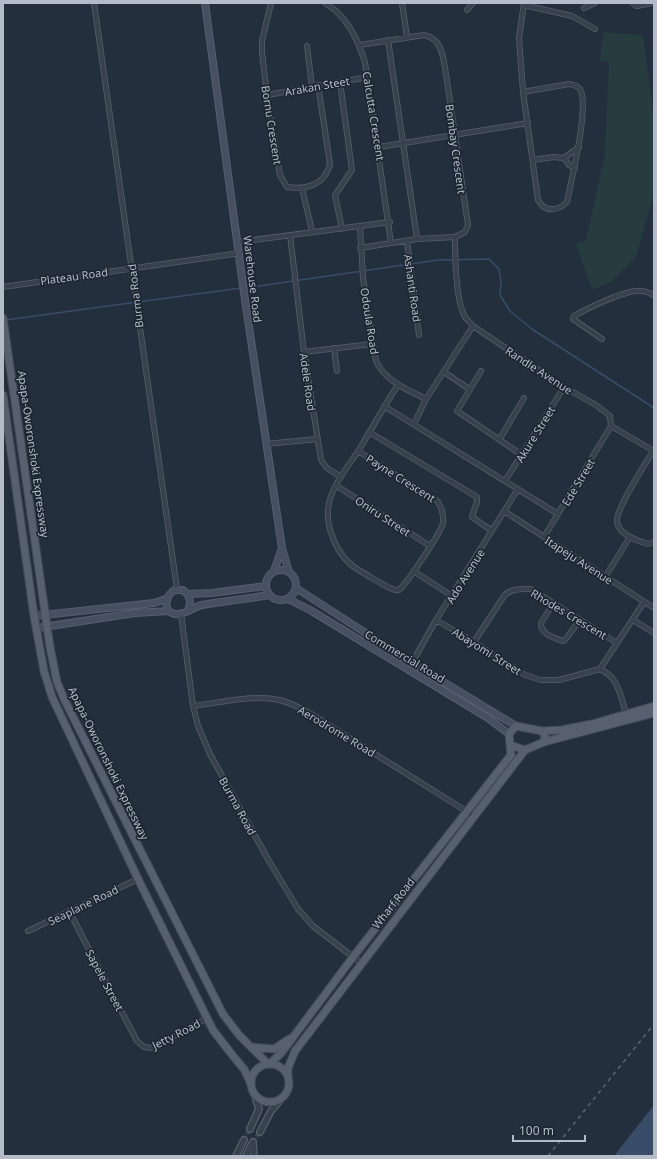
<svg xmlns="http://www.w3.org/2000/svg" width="657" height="1159" viewBox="0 0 657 1159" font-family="'Noto Sans',sans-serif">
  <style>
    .green { fill: #263c3f }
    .water { fill: #394c67 }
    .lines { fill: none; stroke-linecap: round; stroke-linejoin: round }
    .stream { stroke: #394c67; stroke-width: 1.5 }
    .minor-tunnel { stroke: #3a4453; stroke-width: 4.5; stroke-dasharray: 4.5 2; stroke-linecap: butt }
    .minor-casing { stroke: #565f6c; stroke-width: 6 }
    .tertiary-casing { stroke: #565f6c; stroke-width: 8 }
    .secondary-casing { stroke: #565f6c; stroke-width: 8 }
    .primary-casing { stroke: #414a57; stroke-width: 9 }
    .minor { stroke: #38414e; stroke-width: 4.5 }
    .tertiary { stroke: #38414e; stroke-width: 5.5 }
    .secondary { stroke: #465061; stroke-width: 6 }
    .primary { stroke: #56606e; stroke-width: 7 }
    .rail { stroke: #5a6575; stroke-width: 1.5; stroke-dasharray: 4 4; stroke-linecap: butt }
    .labels { text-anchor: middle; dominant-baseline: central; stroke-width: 3.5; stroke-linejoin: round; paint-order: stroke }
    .street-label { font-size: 11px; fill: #b4bcc9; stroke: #1d2633 }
  </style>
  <rect width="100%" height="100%" fill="#242f3e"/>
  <path class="green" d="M603 32 643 35 654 118V194L636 257 612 281 592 290 576 244 586 240 605 154 609 62 600 61Z"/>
  <path class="water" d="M654 1105V1156H614Z"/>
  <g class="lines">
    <path class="stream" d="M245 288 438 260 489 259 499 269 501 281 500 295 510 311 532 329 654 408
      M5 320 241 288"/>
    <path class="minor-tunnel" d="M244 1140 250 1129
      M253 1142 260 1132"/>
    <defs>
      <path id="minor" d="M94 3 177 589
        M271 3 262 41V52L267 95 280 175 287 187C306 190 325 185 330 164L318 85
        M325 3C347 16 357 38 365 62L391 243
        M402 3 407 37
        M633 3 637 6 652 3
        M524 5 572 16 595 29
        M584 8 595 3
        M467 10 473 3
        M388 40 417 239
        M360 45 424 35C443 39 443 58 446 74L468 225 465 232 455 237 417 239 360 248
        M307 46 312 87
        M340 82 352 170 335 195 342 229
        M523 92 569 84C573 85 577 85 580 89 590 105 571 181 567 202 558 211 545 213 538 200L523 92 519 38 524 3
        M267 95 368 77
        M379 147 528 123
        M564 158 569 165 575 168
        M533 160 553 157 564 158 579 147
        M302 188 312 231
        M360 226 363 278 376 361C385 381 408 390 426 399
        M290 235 304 352 321 460 327 468 341 477
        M455 237C455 256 456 301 465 317 467 320 471 323 473 326L564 387 596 405 610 416 611 426 544 537
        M407 241 419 335
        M238 242 390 222
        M3 287 240 253
        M602 339 576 321 573 319 574 316C588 308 627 289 642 291 646 291 651 294 654 295
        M334 348 337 371
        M304 352 372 344
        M481 371 457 411 522 455
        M444 372 469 389
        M384 406 558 514
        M414 424 426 399 473 326
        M611 426 654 451
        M369 432 477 497V502L472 517 492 531
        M499 440 524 398
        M266 444 317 439
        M358 451 436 500C441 504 444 516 443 523 442 531 407 583 399 590 392 592 370 576 362 572 337 559 321 523 331 496 337 479 349 465 359 450 372 428 384 406 398 385
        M653 451C646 463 615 510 617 522 619 535 638 541 648 544L654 542
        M505 481 564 387
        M337 486 430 546
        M504 511 654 608
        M415 572 452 596
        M605 577 630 537
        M553 604 541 623C540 634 554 638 563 641L565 640 579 621
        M181 614 193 706 198 726 210 754 269 861 298 909 313 926 361 963
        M436 620 474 642 525 675 541 680H559L600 669 644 602
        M633 620 654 633
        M474 642 504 596C512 588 521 589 531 589L617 643
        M412 663 436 620 518 489
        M600 669C619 678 620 695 626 713
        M193 706C218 703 255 694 279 700 289 702 298 707 308 712L474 816
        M69 911 137 1041 144 1047 152 1048 207 1018
        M28 931 138 879"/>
      <path id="tertiary" d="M250 1129 259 1109 254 1093
        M260 1132 271 1111 281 1099
        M253 1144 254 1156
        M236 1156 244 1140
        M246 1156 253 1142"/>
      <path id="secondary" d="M205 3 244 293 282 548 289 572
        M266 585a15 15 0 1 1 30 0a15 15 0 1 1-30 0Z
        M274 571 282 548
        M296 588 412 663 516 726
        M188 594 212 593 266 586
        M288 599 310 610 488 718 509 734
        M188 610C192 602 190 596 183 590H175C163 596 163 616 179 614 187 613 194 607 202 605 224 601 247 599 269 595
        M34 616 154 603 166 599
        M37 628 135 613 169 611"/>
      <path id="primary" d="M3 318 50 647 57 682 65 701 223 1014 239 1035 268 1064
        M3 395 34 616 44 671 52 697 138 879 213 1030 233 1056 244 1069 251 1084
        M516 726 542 731 545 736 544 742 525 750 510 745 509 734Z
        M542 731 561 730 592 724 654 706
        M544 742 654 713
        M251 1047 274 1049 289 1039
        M270 1064 282 1052 353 957 507 760 511 755 510 745
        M251 1083a19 19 0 1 1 38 0a19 19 0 1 1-38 0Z
        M288 1075V1068L295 1051 525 750"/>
    </defs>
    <use href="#minor" class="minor-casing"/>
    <use href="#tertiary" class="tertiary-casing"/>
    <use href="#secondary" class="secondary-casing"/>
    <use href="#primary" class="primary-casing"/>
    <use href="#minor" class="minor"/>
    <use href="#tertiary" class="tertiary"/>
    <use href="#secondary" class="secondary"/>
    <use href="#primary" class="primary"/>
    <path class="rail" d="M548 1156 654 1024"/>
  </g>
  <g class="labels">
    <g class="street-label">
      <text transform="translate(317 86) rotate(-10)">Arakan Steet</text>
      <text transform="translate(374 116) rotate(81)">Calcutta Crescent</text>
      <text transform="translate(272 125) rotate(81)">Bornu Crescent</text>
      <text transform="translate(456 149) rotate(82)">Bombay Crescent</text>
      <text transform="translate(74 276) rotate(-8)">Plateau Road</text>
      <text transform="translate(253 279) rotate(83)">Warehouse Road</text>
      <text transform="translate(413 288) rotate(82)">Ashanti Road</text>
      <text transform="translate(135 296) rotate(-97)">Burma Road</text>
      <text transform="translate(370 321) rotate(81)">Odoula Road</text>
      <text transform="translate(539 370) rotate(33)">Randle Avenue</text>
      <text transform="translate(308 382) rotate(82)">Adele Road</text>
      <text transform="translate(535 434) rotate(-58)">Akure Street</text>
      <text transform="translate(34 454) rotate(82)">Apapa-Oworonshoki Expressway</text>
      <text transform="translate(401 478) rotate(32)">Payne Crescent</text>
      <text transform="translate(578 482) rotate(-59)">Ede Street</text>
      <text transform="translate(383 516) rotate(33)">Oniru Street</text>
      <text transform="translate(579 560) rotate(33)">Itapeju Avenue</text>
      <text transform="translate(465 576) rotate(-58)">Ado Avenue</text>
      <text transform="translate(569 614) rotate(31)">Rhodes Crescent</text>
      <text transform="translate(487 651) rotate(32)">Abayomi Street</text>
      <text transform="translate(405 656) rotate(31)">Commercial Road</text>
      <text transform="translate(337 731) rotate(31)">Aerodrome Road</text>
      <text transform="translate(109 763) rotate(64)">Apapa-Oworonshoki Expressway</text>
      <text transform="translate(238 806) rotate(61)">Burma Road</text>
      <text transform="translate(393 903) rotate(-52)">Wharf Road</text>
      <text transform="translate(83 905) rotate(-26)">Seaplane Road</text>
      <text transform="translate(105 980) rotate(62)">Sapele Street</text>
      <text transform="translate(176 1034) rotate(-27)">Jetty Road</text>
    </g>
  </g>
  <rect width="657" height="1159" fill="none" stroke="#b4bcc9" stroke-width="8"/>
  <path d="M513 1135v6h72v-6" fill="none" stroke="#b4bcc9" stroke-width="2"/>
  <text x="519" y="1135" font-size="12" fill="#b4bcc9" stroke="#1d2633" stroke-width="3" paint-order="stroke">100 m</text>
</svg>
